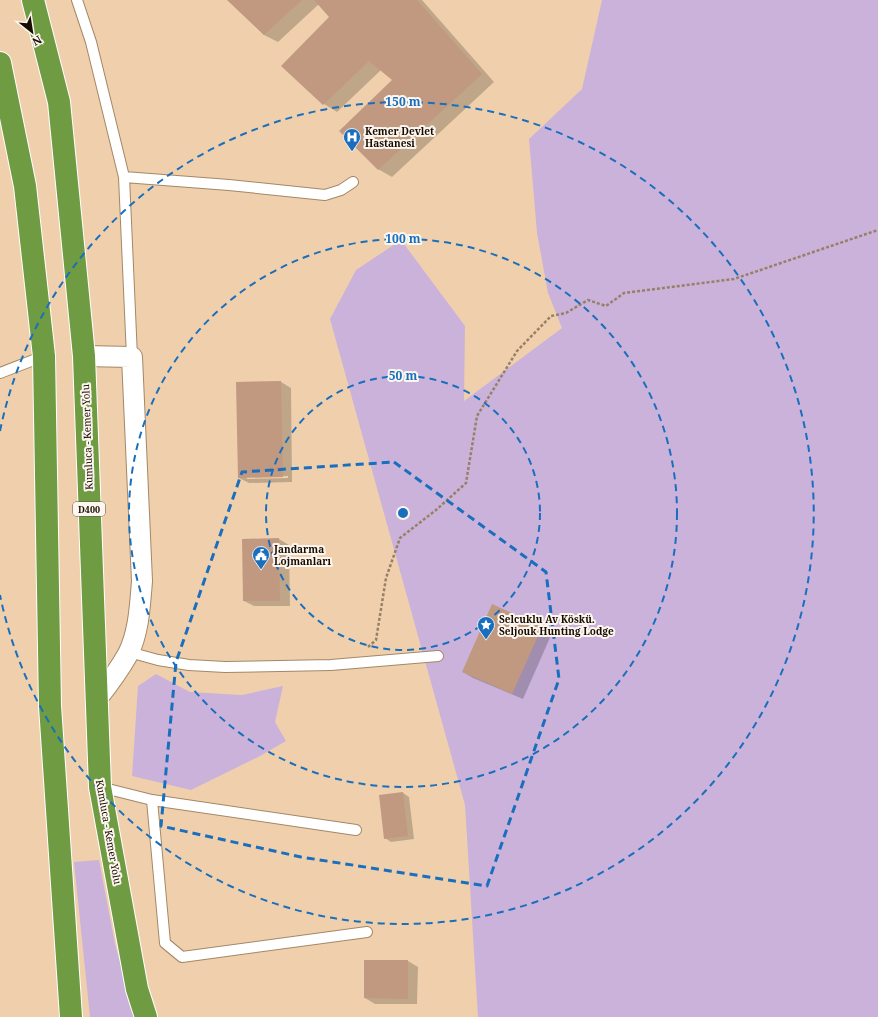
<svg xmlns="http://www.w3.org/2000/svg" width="878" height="1017" viewBox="0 0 878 1017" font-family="'Noto Serif',serif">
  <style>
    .green { fill: #cab2db }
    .shadow { fill: #0003; fill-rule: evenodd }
    .building { fill: #c19880 }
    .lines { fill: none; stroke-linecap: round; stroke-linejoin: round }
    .lane-casing { stroke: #a48765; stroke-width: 12 }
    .street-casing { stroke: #a48765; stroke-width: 22 }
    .highway-casing { stroke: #fff; stroke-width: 24 }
    .path { stroke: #978066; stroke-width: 2.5; stroke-dasharray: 3 2; stroke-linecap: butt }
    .lane { stroke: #fff; stroke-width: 10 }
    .street { stroke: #fff; stroke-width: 20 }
    .highway { stroke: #6f9b42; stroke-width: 22 }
    .marked { fill: none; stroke: #196fbd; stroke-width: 3; stroke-dasharray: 8 5; stroke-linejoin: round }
    .ring { fill: none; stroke: #196fbd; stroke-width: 2; stroke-dasharray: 7 5 }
    .labels { text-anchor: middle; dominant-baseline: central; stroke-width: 4; stroke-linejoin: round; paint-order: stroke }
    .shield { fill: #fcf6ef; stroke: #5c5249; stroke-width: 1 }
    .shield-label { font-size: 9px; font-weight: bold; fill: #170c02 }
    .poi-label { font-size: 10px; font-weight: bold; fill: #170c02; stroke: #fcf6ef; text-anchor: start }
    .street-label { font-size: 10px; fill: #170c02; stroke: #fcf6ef }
    .centre { fill: #196fbd; stroke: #fcf6ef; stroke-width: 2 }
    .ring-label { font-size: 12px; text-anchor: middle; font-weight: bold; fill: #196fbd; stroke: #fcf6ef; stroke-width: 4; stroke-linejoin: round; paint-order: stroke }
  </style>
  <rect width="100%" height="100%" fill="#f0d0ac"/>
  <path class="green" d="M602 0H878V1017H478L465 805 330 319 356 270 401 240 465 326 464 401 562 328 548 293 537 233 529 139 582 89Z
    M156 674 190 692 242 695 283 686 275 722 286 741 260 756 191 790 132 776 138 686Z
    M99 860 115 944 135 1017H90L74 862Z"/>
  <path class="shadow" d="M228 0H422L494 82 392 177 378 169 393 80 381 70 337 112 324 104 331 17 319 4 278 42 264 35Z
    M281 382 291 388 292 482 249 483 239 478ZM288 476V478L247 479V477Z
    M279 539 289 545 290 606H254L244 601Z
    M493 606 542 627 552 633 523 699 473 678 463 672Z
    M403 793 409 797 414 839 391 842 385 838Z
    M408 961 418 967 417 1004H375L365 998Z"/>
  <path class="building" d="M227 0H302L264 35Z
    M314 0H417L482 74 378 170 339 131 392 80 369 61 323 105 281 66 329 17Z
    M281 381 283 477 238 478 236 382Z
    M279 538 280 601H243L242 539Z
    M492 604 542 627 512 694 462 672Z
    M403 792 408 836 384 839 379 795Z
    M364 960H408V999L364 998Z"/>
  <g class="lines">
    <defs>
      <path id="lane" d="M77 0 91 42 124 177 132 357
        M124 177 229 185 325 195 341 190 353 182
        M0 373 44 356
        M129 652 158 660 189 665 225 667 331 665 438 656
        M100 787 152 800 356 830
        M152 800 165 943 182 957 367 932"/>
      <path id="street" d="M84 356 132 357 142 581C140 605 139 632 128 654 119 670 108 685 96 700"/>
      <path id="highway" d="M33 0 59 102 84 356 100 787 137 989 146 1017
        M0 63 25 186 44 356 50 706 71 1017"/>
    </defs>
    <use href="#lane" class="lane-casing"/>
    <use href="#street" class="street-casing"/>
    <use href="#highway" class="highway-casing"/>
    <path class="path" d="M368 647 376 640 386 578 400 538 436 510 466 483 477 416 517 351 551 316 566 313 588 300 606 306 624 293 734 279 878 230"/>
    <use href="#lane" class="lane"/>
    <use href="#street" class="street"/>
    <use href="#highway" class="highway"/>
  </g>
  <path class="marked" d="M394 462 546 572 559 679 487 886 301 857 161 826 176 662 242 472Z"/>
  <g class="ring">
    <circle cx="403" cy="513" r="137"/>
    <circle cx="403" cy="513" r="274"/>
    <path d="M0 431A411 411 0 1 1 0 595"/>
  </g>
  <defs>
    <symbol id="hospital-pin" viewBox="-11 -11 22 30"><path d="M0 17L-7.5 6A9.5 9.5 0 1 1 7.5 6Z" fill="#196fbd" stroke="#fcf6ef"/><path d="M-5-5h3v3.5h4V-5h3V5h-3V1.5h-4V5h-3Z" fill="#fff"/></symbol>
    <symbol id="civic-pin" viewBox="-11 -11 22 30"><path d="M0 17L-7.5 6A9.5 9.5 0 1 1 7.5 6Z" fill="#196fbd" stroke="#fcf6ef"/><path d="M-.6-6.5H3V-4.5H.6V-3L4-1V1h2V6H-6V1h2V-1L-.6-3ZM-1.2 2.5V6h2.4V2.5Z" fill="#fff"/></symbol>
    <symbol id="sight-pin" viewBox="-11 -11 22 30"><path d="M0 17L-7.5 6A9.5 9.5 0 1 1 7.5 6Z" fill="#196fbd" stroke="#fcf6ef"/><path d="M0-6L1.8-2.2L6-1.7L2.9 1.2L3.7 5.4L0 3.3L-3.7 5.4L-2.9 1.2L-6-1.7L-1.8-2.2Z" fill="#fff"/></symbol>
  </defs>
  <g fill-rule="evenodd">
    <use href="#hospital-pin" x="342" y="127" width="20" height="27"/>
    <use href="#civic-pin" x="251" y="545" width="20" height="27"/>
    <use href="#sight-pin" x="476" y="615" width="20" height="27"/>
  </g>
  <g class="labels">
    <rect class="shield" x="73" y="502" width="32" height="14" rx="3"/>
    <g class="shield-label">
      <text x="89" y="509">D400</text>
    </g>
    <g class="poi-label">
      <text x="365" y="131">Kemer Devlet<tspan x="365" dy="12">Hastanesi</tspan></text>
      <text x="274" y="549">Jandarma<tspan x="274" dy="12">Lojmanları</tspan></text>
      <text x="499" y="619">Selcuklu Av Köskü.<tspan x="499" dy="12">Seljouk Hunting Lodge</tspan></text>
    </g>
    <g class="street-label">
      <text transform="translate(87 437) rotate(-92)">Kumluca - Kemer Yolu</text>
      <text transform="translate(109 832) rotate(80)">Kumluca - Kemer Yolu</text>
    </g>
  </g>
  <circle cx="403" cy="513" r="6" class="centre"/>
  <g class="ring-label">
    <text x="403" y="106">150 m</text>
    <text x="403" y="243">100 m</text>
    <text x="403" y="380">50 m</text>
  </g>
  <g transform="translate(32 32) rotate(150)" stroke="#fcf6ef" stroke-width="3" paint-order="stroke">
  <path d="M0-3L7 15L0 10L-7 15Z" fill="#170c02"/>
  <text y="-6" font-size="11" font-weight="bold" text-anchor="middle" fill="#170c02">N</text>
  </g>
</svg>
